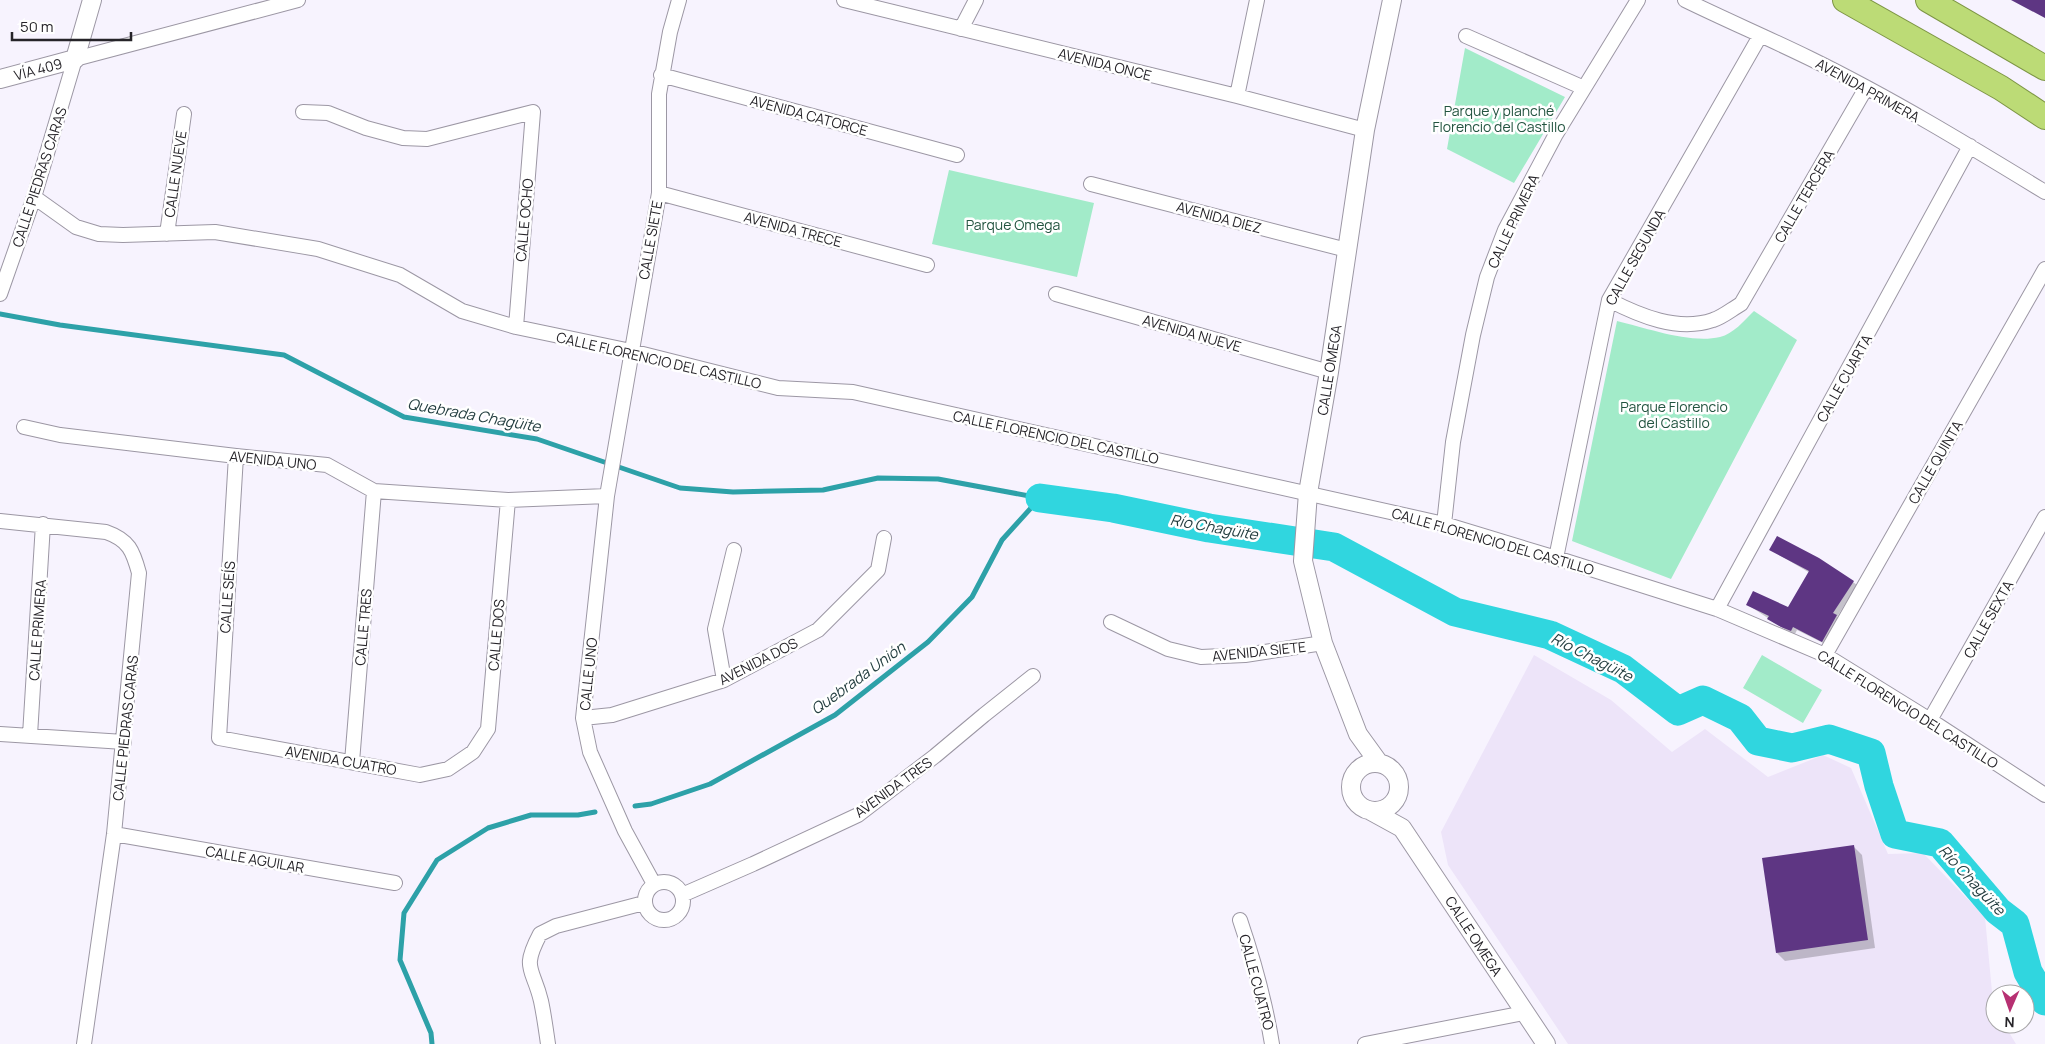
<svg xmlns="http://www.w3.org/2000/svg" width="2045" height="1044" viewBox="0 0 2045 1044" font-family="Manrope,sans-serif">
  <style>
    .built { fill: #ede4f9 }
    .green { fill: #a2ebc9 }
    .shadow { fill: #0003 }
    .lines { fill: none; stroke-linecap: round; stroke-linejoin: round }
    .stream { stroke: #2da1a8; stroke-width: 5 }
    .river { stroke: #30d6df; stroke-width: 29 }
    .building { fill: #5e3683 }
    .minor-casing { stroke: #9c97a4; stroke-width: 16 }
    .tertiary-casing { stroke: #9c97a4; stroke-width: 20 }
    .trunk-casing { stroke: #7d9545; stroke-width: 26 }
    .minor { stroke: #fff; stroke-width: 14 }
    .tertiary { stroke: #fff; stroke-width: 18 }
    .trunk { stroke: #bcdb76; stroke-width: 24 }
    .labels { text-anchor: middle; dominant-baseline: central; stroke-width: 5; stroke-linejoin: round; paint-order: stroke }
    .street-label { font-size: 14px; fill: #262429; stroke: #fff }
    .park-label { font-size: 14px; fill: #235440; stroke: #fff }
    .water-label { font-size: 15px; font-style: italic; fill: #243e40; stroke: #fff }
  </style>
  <rect width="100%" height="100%" fill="#f7f3fe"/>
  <path class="built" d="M1534 655 1611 700 1672 752 1705 729 1768 777 1823 755 1851 768 1888 854 1923 853 1985 917 1995 1024H2004L2016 1044H1568L1448 865 1441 832Z"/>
  <path class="green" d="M1465 48 1565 97 1514 183 1447 149Z
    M949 170 1094 203 1077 277 932 244Z
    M1754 311 1797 340 1671 579 1572 541 1617 321C1647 328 1690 344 1720 337 1733 334 1744 321 1754 311Z
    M1762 655 1822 690 1803 723 1743 688Z"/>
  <path class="shadow" d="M1771 550 1853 582 1857 585 1837 617 1840 620 1827 645 1797 630 1795 634 1786 630 1748 605 1788 609 1810 573Z
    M1854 847 1862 855 1875 948 1785 961 1777 953Z"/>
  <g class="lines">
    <path class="stream" d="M0 314 60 325 284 355 404 417 537 439 680 488 733 492 823 490 878 478 938 479 1040 498
      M635 806 651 804 710 784 835 715 928 642 972 597 1002 540 1040 498
      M432 1044 431 1033 400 960 404 913 437 860 488 828 531 815H578L595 812"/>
    <path class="river" d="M1040 498 1113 508 1209 528 1334 547 1455 612 1550 635 1623 669 1678 711 1703 700 1740 718 1758 741 1792 748 1829 739 1871 753 1879 786 1895 834 1940 843 1998 911 2015 924 2028 972 2045 1001"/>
  </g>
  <path class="building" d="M2011 0H2045V18Z
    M1777 536 1819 558 1854 581 1833 613 1837 615 1822 642 1793 627 1791 631 1781 627 1767 619 1769 616 1746 605 1753 591 1788 607 1809 571 1769 550Z
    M1854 845 1868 940 1776 953 1762 858Z"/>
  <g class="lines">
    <defs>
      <path id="minor" d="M844 0 1237 96 1365 130
        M1685 0C1726 20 1768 38 1809 58 1891 98 1968 145 2045 192
        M961 29 976 0
        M1466 36 1584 88
        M661 75 957 155
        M1237 96 1257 0
        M303 112 328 113 366 128 403 138 427 139 533 112 516 327
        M1091 184 1347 250
        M659 193 927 265
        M34 197 76 227 99 234 123 235 215 232 318 249 400 275 462 311 516 327 631 351 778 388 853 392 1444 524 1556 558 1717 609 1825 655 1930 720 2045 795
        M167 234 184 114
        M0 294 34 197 75 59 298 0
        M1056 294 1329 372
        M1609 300C1640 316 1678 332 1713 320 1723 317 1732 309 1741 304L1866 88
        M24 427 60 435 236 456 327 465 374 491 508 500 607 496
        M236 456 219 738 420 775 448 769 473 752 488 729 508 500
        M0 521 106 532C129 540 133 551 139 573L114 834 84 1044
        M1444 524 1453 442 1473 335 1487 277 1505 230 1556 134 1638 0
        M1556 558 1609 300 1760 36
        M1717 609 1970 146
        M1111 622 1168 649 1201 657 1245 655 1323 643
        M1825 655 2045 269
        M724 680 715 629 734 550
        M583 718 612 715 724 680 818 630 878 570 884 538
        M1930 720 2045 517
        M0 734 124 742
        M30 735 43 524
        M352 762 374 491
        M114 834 395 883
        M645 901a19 19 0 1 1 38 0a19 19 0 1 1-38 0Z
        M654 884 625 831 590 752 583 718 607 496 659 193V94L670 32 679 0
        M682 895 753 864 858 815 935 756 984 715 1033 676
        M1240 920C1254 961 1265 1001 1272 1044
        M548 1044C546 1030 544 1015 541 1001 533 967 521 970 540 934L556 926 644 903
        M1365 1044 1524 1013"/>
      <path id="tertiary" d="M0 79 75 59 92 0
        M1351 787a24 24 0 1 1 48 0a24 24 0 1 1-48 0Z
        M1379 763 1358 734 1323 643 1303 561 1308 493 1329 372 1365 130 1392 0
        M1371 811 1402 828 1546 1044"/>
      <path id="trunk" d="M1845 0 2001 88 2045 117
        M1928 0 2045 68"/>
    </defs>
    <use href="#minor" class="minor-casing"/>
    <use href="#tertiary" class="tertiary-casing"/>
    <use href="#trunk" class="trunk-casing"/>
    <use href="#minor" class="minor"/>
    <use href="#tertiary" class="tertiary"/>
    <use href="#trunk" class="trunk"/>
  </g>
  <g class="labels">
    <g class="street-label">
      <text transform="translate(1105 64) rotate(14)">AVENIDA ONCE</text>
      <text transform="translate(38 69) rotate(-15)">VÍA 409</text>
      <text transform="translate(1868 90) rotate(29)">AVENIDA PRIMERA</text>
      <text transform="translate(809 115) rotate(15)">AVENIDA CATORCE</text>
      <text transform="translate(175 174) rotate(-82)">CALLE NUEVE</text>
      <text transform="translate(39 177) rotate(-72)">CALLE PIEDRAS CARAS</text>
      <text transform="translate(1804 196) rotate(-60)">CALLE TERCERA</text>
      <text transform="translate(1219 217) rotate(15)">AVENIDA DIEZ</text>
      <text transform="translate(524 220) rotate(-85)">CALLE OCHO</text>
      <text transform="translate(1513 221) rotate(-65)">CALLE PRIMERA</text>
      <text transform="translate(793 229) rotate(15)">AVENIDA TRECE</text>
      <text transform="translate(650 240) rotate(-80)">CALLE SIETE</text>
      <text transform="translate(1635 257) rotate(-61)">CALLE SEGUNDA</text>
      <text transform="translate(1192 333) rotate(16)">AVENIDA NUEVE</text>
      <text transform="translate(659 360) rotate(13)">CALLE FLORENCIO DEL CASTILLO</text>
      <text transform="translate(1329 370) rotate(-81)">CALLE OMEGA</text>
      <text transform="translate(1844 378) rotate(-61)">CALLE CUARTA</text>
      <text transform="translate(1056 437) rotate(12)">CALLE FLORENCIO DEL CASTILLO</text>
      <text transform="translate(273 460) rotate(6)">AVENIDA UNO</text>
      <text transform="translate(1935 462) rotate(-60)">CALLE QUINTA</text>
      <text transform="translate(1493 541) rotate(16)">CALLE FLORENCIO DEL CASTILLO</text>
      <text transform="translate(227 597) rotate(-86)">CALLE SEÍS</text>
      <text transform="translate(1988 619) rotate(-61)">CALLE SEXTA</text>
      <text transform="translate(363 627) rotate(-85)">CALLE TRES</text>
      <text transform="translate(37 630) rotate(-86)">CALLE PRIMERA</text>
      <text transform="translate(496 635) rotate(-85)">CALLE DOS</text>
      <text transform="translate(1259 651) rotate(-6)">AVENIDA SIETE</text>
      <text transform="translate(758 661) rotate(-27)">AVENIDA DOS</text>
      <text transform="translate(588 674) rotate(-84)">CALLE UNO</text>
      <text transform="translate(1908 709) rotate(32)">CALLE FLORENCIO DEL CASTILLO</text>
      <text transform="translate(125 728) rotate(-84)">CALLE PIEDRAS CARAS</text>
      <text transform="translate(341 760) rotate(10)">AVENIDA CUATRO</text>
      <text transform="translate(893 787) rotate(-36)">AVENIDA TRES</text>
      <text transform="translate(255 859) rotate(10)">CALLE AGUILAR</text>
      <text transform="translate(1474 936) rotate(57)">CALLE OMEGA</text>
      <text transform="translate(1257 982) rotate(75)">CALLE CUATRO</text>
    </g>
    <g class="park-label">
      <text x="1499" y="110">Parque y planché<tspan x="1499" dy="16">Florencio del Castillo</tspan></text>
      <text x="1013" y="224">Parque Omega</text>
      <text x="1674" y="406">Parque Florencio<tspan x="1674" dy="16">del Castillo</tspan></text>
    </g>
    <g class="water-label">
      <text transform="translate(474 415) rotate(10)">Quebrada Chagüite</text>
      <text transform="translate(1214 527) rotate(10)">Río Chagüite</text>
      <text transform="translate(1592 657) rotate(27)">Río Chagüite</text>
      <text transform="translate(858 678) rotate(-36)">Quebrada Unión</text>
      <text transform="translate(1972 880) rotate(47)">Río Chagüite</text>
    </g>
  </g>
  <g transform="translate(2010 1009) rotate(182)"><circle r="24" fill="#ffffff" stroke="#a8a7a9"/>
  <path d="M0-4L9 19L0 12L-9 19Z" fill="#b73072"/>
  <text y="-8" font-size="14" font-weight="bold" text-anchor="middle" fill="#262429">N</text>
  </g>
  <path d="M12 32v8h119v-8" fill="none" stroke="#262429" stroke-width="2.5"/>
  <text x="20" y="32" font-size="15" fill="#262429" stroke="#ffffff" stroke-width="4" paint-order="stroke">50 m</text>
</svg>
